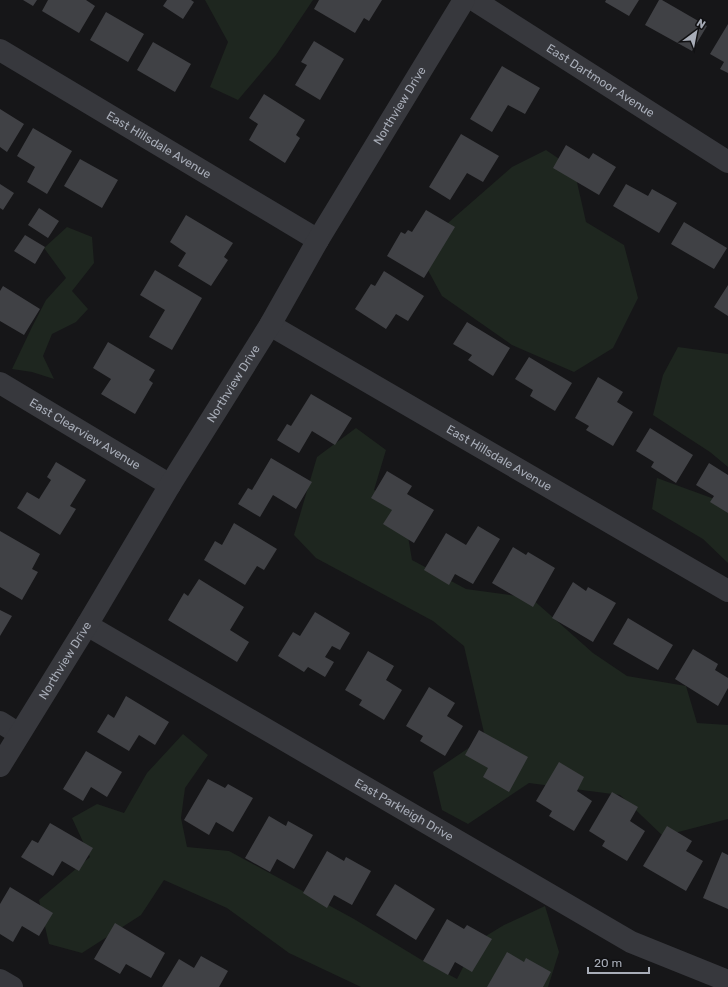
<svg xmlns="http://www.w3.org/2000/svg" width="728" height="987" viewBox="0 0 728 987" font-family="Rubik,sans-serif">
  <style>
    .green { fill: #1e261f }
    .building { fill: #404145 }
    .lines { fill: none; stroke-linecap: round; stroke-linejoin: round }
    .street { stroke: #37383d; stroke-width: 22 }
    .labels { text-anchor: middle; dominant-baseline: central; stroke-width: 3; stroke-linejoin: round; paint-order: stroke }
    .street-label { font-size: 12px; fill: #a8adb8; stroke: #111113 }
  </style>
  <rect width="100%" height="100%" fill="#161618"/>
  <path class="green" d="M205 0H313L276 55 238 100 210 87 228 42Z
    M546 150 574 169 586 222 624 245 638 298 613 348 574 372 512 345 442 296 417 250 512 167Z
    M67 227 92 237 94 263 72 291 88 309 76 322 52 334 43 356 54 379 32 372 12 369 32 327 46 300 66 278 44 248Z
    M678 347 728 354V467L710 452 653 415 663 375Z
    M356 428 386 450 374 490 403 507 412 560 466 589 531 598 593 653 627 676 686 686 697 723 728 725V819L663 836 620 795 529 783 468 824 442 810 433 772 485 737 464 646 433 621 316 558 294 535 317 457Z
    M657 478 728 504V563L703 539 652 509Z
    M183 734 208 755 185 788 181 818 187 847 229 851 354 919 420 959 457 979 476 942 504 925 545 906 559 952 548 987H361L289 953 227 908 164 880 141 915 82 953 49 944 39 900 90 857 72 818 97 804 124 813 147 773Z"/>
  <path class="building" d="M23 0H37L33 6Z
    M48 0H86L95 6 79 33 42 11Z
    M167 0H191L194 2 183 19 163 6Z
    M319 0H382L369 21 364 18 355 33 314 9Z
    M606 0H639L629 16 605 2Z
    M659 0H662L707 26 692 51 645 25Z
    M106 12 144 34 128 62 90 40Z
    M728 24V73L720 69 724 62 710 54Z
    M314 41 344 59 320 100 295 85 307 65 301 62Z
    M153 42 191 64 175 92 137 70Z
    M502 66 540 88 525 114 508 105 492 132 470 119Z
    M264 94 305 120 296 135 300 138 285 163 249 140 258 124 249 118Z
    M0 109 24 124 7 152 0 147Z
    M33 128 72 151 47 194 27 182 35 167 17 156Z
    M461 134 499 156 483 182 467 173 450 200 429 187Z
    M566 145 589 159 593 153 616 167 599 195 553 168Z
    M80 159 118 180 102 208 64 186Z
    M0 184 14 193 3 210 0 208Z
    M626 184 648 196 652 189 677 203 659 233 613 206Z
    M39 208 59 221 48 238 28 225Z
    M426 210 455 227 424 278 387 256 401 232 405 234 408 230 412 232Z
    M186 215 233 243 224 257 228 260 211 286 178 266 186 253 170 242Z
    M684 222 727 248 714 269 671 244Z
    M25 235 45 247 35 264 14 251Z
    M155 270 202 298 172 350 149 337 165 310 140 295Z
    M384 271 424 296 408 321 396 314 386 329 355 309 371 284 375 286Z
    M728 285V316L714 307Z
    M3 286 40 309 24 335 0 321V291Z
    M467 322 510 348 493 376 468 360 472 355 453 344Z
    M108 342 155 370 149 380 153 383 135 414 101 394 111 379 93 368Z
    M529 357 572 383 555 411 530 396 533 390 515 379Z
    M598 377 623 392 617 402 633 412 613 446 586 430 589 426 575 418Z
    M311 394 352 418 335 445 312 431 299 453 277 440 287 424 291 426Z
    M650 428 693 455 676 483 651 467 654 462 636 451Z
    M271 458 312 482 296 509 273 495 260 517 238 504 248 488 252 490Z
    M56 462 86 480 70 506 76 509 60 535 17 508 27 492 39 499 51 480 47 477Z
    M709 463 728 475V513L710 502 714 496 696 485Z
    M387 471 412 486 407 494 434 510 414 543 383 524 392 510 371 498Z
    M234 523 277 549 264 570 257 566 245 585 204 560 215 541 222 545Z
    M478 526 500 539 473 584 455 574 449 585 424 570 446 533 466 545Z
    M0 531 40 554 32 569 38 572 22 600 0 587Z
    M513 547 526 555 528 552 555 568 533 607 492 583Z
    M199 579 244 607 230 630 249 642 237 662 168 620 184 593 188 596Z
    M573 582 586 591 588 587 616 603 593 642 552 618Z
    M0 610 12 616 0 636Z
    M315 612 350 633 340 650 332 646 325 657 334 662 325 677 308 667 304 672 278 656 293 632 300 636Z
    M628 618 673 645 658 670 613 644Z
    M693 649 718 664 715 670 728 678V688L718 706 675 679Z
    M368 651 394 666 386 680 402 690 384 720 359 705 362 700 345 690Z
    M429 687 455 703 447 716 463 726 445 756 420 741 423 736 406 726Z
    M126 696 169 722 155 745 139 735 129 751 97 732 108 714 114 718Z
    M479 730 528 757 509 792 483 777 488 768 465 755Z
    M86 751 122 772 107 797 91 787 83 801 63 789Z
    M559 762 584 777 577 791 592 801 574 831 549 816 552 811 536 801Z
    M208 779 225 788 228 784 253 798 233 832 216 822 209 835 184 820Z
    M612 792 638 807 630 821 645 831 627 861 602 846 605 841 589 831Z
    M269 816 286 826 288 821 313 835 294 869 277 859 270 872 245 858Z
    M50 823 93 848 79 871 62 861 53 876 21 857 32 840 38 843Z
    M667 826 692 841 686 851 703 861 686 891 643 866Z
    M327 851 344 861 346 857 371 871 352 905 334 895 327 908 303 893Z
    M722 852 728 855V909L703 898Z
    M395 884 435 909 416 940 376 915Z
    M10 887 53 913 39 936 22 926 13 942 0 934V904Z
    M447 919 464 929 467 925 492 939 472 972 455 962 448 975 423 961Z
    M115 923 165 953 151 978 126 964 120 974 94 959Z
    M507 952 524 962 526 958 551 972 543 987H487Z
    M201 956 228 971 219 987H162L179 959 194 968Z"/>
  <g class="lines">
    <g class="street">
      <path id="s1" d="M474 0 728 162"/>
      <path id="s2" d="M0 50 318 240"/>
      <path id="s3" d="M270 325 728 591"/>
      <path id="s4" d="M0 383 170 485"/>
      <path id="s5" d="M87 625 631 942 728 981"/>
      <path d="M0 722 19 734"/>
      <path id="s6" d="M0 766 87 625 170 485 270 325 318 240 464 0"/>
      <path d="M0 980 12 987"/>
    </g>
  </g>
  <g class="labels">
    <g class="street-label">
      <text stroke="none"><textPath href="#s1" startOffset="150">East Dartmoor Avenue</textPath></text>
      <text stroke="none"><textPath href="#s6" startOffset="772">Northview Drive</textPath></text>
      <text stroke="none"><textPath href="#s2" startOffset="185">East Hillsdale Avenue</textPath></text>
      <text stroke="none"><textPath href="#s6" startOffset="448">Northview Drive</textPath></text>
      <text stroke="none"><textPath href="#s4" startOffset="99">East Clearview Avenue</textPath></text>
      <text stroke="none"><textPath href="#s3" startOffset="265">East Hillsdale Avenue</textPath></text>
      <text stroke="none"><textPath href="#s6" startOffset="124">Northview Drive</textPath></text>
      <text stroke="none"><textPath href="#s5" startOffset="367">East Parkleigh Drive</textPath></text>
    </g>
  </g>
  <g transform="translate(696 32) rotate(32)" stroke="#111113" stroke-width="3" paint-order="stroke">
  <path d="M0-3L7 15L0 10L-7 15Z" fill="#a8adb8"/>
  <text y="-6" font-size="11" font-weight="bold" text-anchor="middle" fill="#a8adb8">N</text>
  </g>
  <path d="M588 967v6h61v-6" fill="none" stroke="#a8adb8" stroke-width="2"/>
  <text x="594" y="967" font-size="12" fill="#a8adb8" stroke="#111113" stroke-width="3" paint-order="stroke">20 m</text>
</svg>
